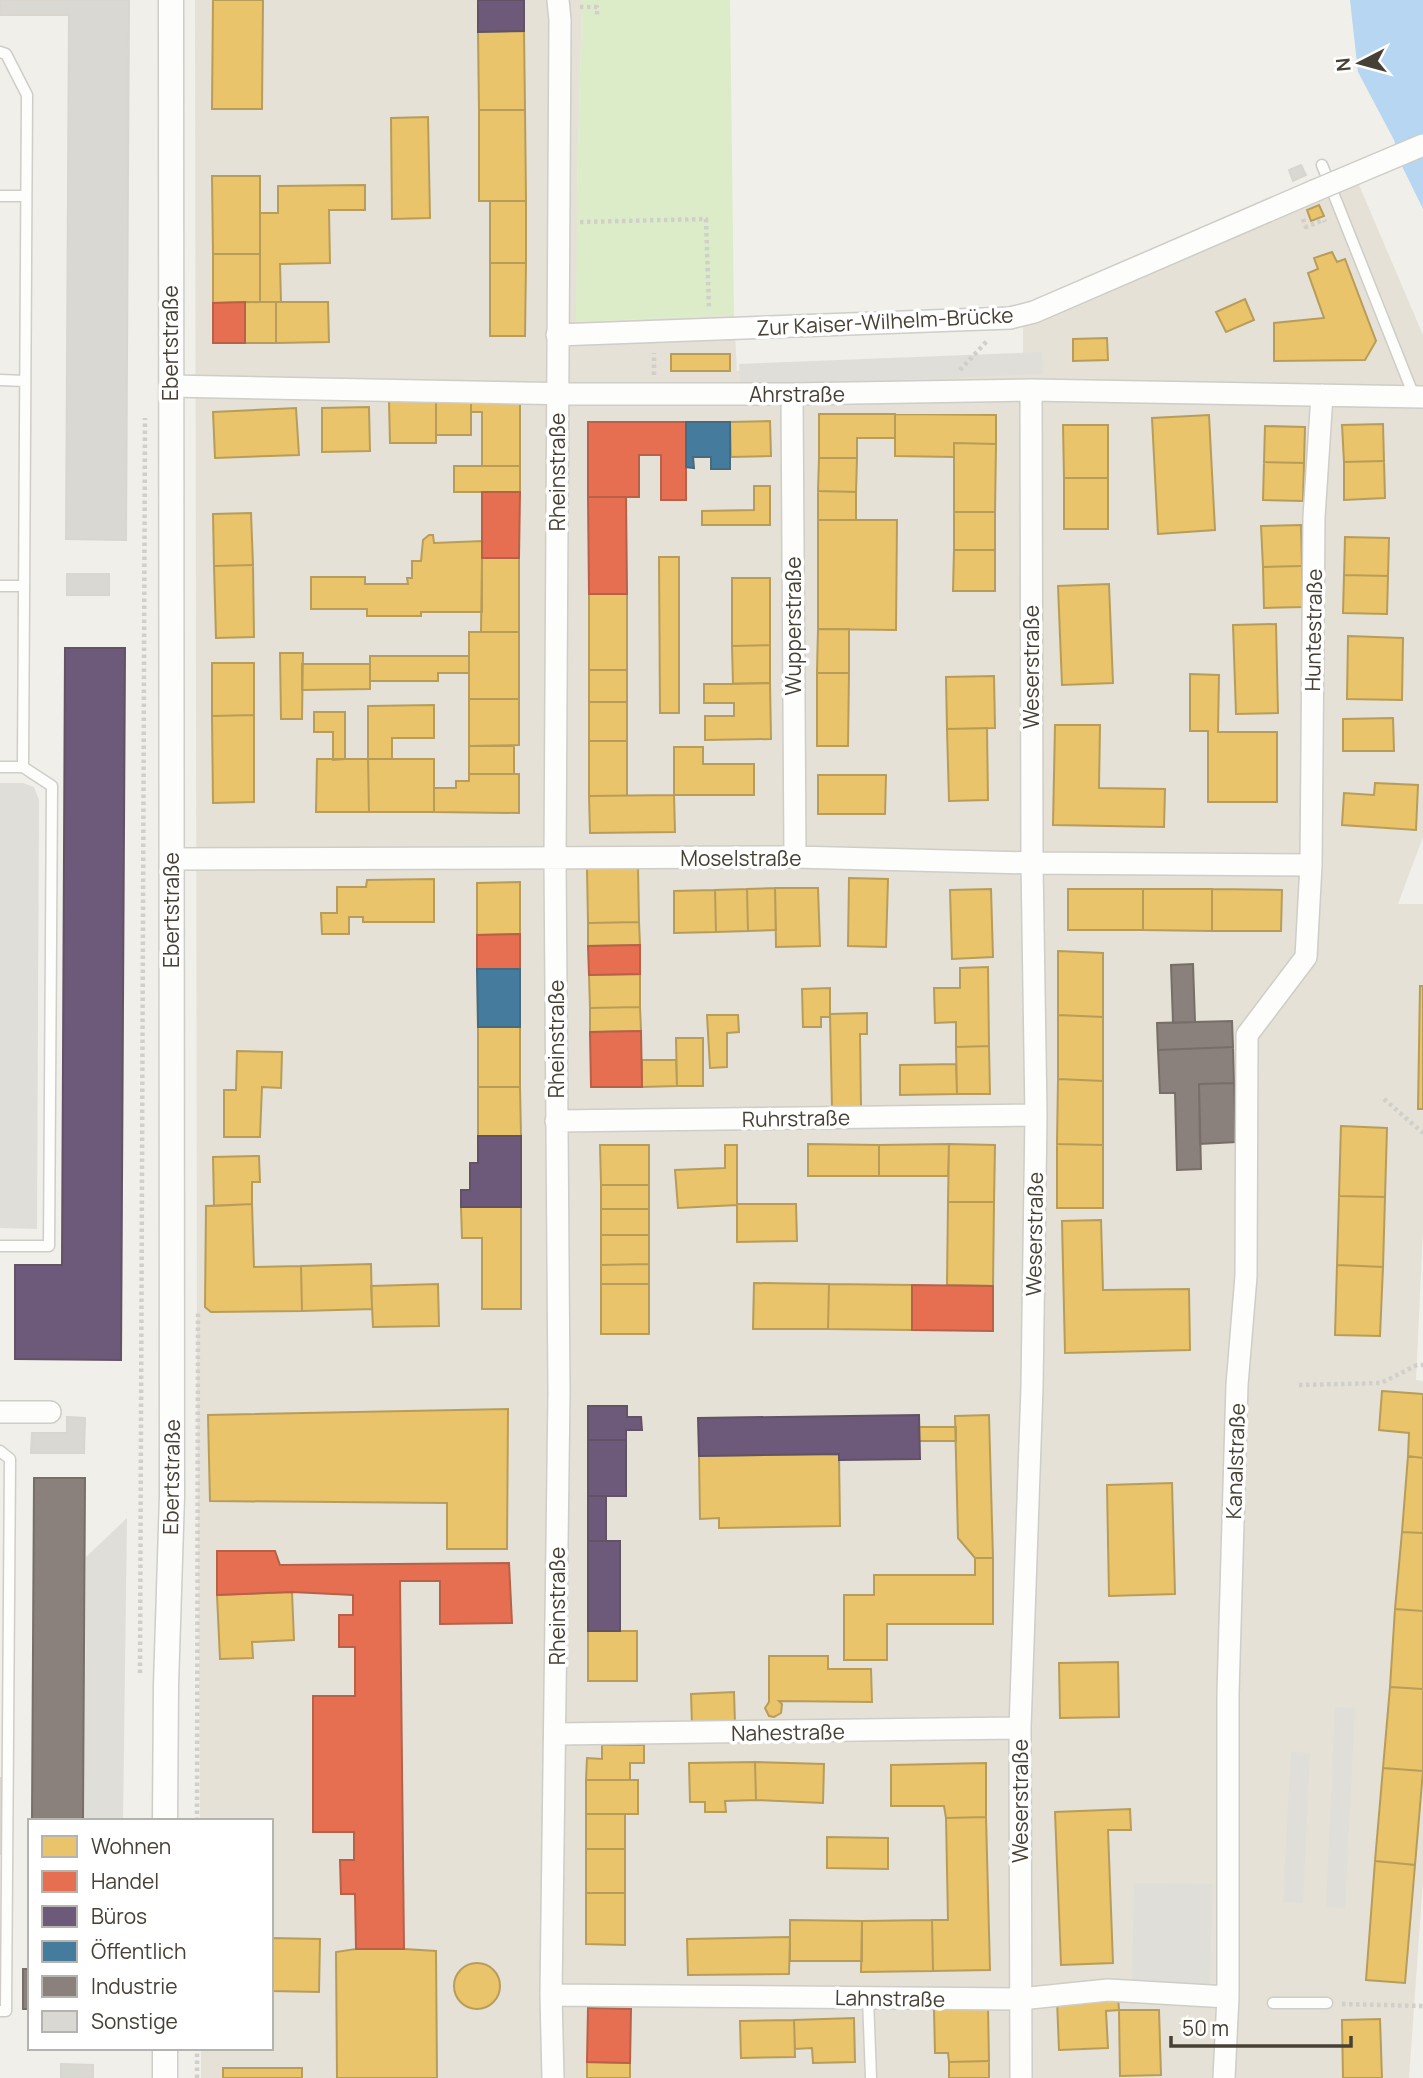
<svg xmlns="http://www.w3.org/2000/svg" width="1423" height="2078" viewBox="0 0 1423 2078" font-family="Manrope,sans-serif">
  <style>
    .residential { fill: #e5e1d6 }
    .green { fill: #dcecc8 }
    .parking { fill: #dfded9 }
    .water { fill: #b7d6f1 }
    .homes { fill: #e9c46a; stroke: #b89d5a; stroke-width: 2 }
    .shops { fill: #e76f51; stroke: #b76149; stroke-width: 2 }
    .offices { fill: #6d597a; stroke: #625265; stroke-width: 2 }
    .public { fill: #457b9d; stroke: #466a7e; stroke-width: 2 }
    .industry { fill: #8a817c; stroke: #766e67; stroke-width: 2 }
    .building { fill: #dad8d2; stroke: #d8d6cf; stroke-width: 2 }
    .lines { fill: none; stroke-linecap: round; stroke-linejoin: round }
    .service-casing { stroke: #cecdc7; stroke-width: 13 }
    .minor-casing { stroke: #cecdc7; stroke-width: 24 }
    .tertiary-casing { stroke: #cecdc7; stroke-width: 27 }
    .path { stroke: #d1cfca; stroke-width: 4.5; stroke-dasharray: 3.5 3.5; stroke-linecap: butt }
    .service { stroke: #fdfdfc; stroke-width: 10 }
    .minor { stroke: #fdfdfc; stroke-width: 21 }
    .tertiary { stroke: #fdfdfc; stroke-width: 24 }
    .minor-bridge-casing { stroke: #cecdc7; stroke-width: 24; stroke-linecap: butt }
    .minor-bridge { stroke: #fdfdfc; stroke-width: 21 }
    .labels { text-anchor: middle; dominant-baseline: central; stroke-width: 7; stroke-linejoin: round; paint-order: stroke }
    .street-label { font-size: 21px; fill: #474135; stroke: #fff }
  </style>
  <rect width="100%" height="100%" fill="#f0efea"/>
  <path class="residential" d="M195 0H582L577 192V322L734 315 737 371 1023 366V321L1356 178 1423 335V837L1398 904H1423V1230L1416 1380 1423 1381V1881L1409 2078H201V2048H271V1821H200L197 1367Z"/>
  <path class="green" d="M582 0H730L734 315 576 322 577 192Z"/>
  <path class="parking" d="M1042 352 1043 374 740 386 739 364Z
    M0 783H23L34 787 39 800 37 1229 0 1228Z
    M127 1518 123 1821H84L86 1557Z
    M1335 1707 1355 1708 1345 1908 1326 1907Z
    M1291 1752 1310 1753 1303 1903 1283 1902Z
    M1134 1883 1212 1884 1210 1986 1132 1984Z"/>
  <path class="water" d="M1350 0H1423V209L1400 162 1394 140 1358 72Z"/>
  <path class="homes" d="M213 0H263L262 109H212Z
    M524 31 525 110H479L478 32Z
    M479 110H525L526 201H479Z
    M428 117 430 218 392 219 391 118Z
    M212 176H260V254H213Z
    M365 185V210H329L330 263 280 264 281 302H260V213H278V186Z
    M490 201H526V263H490Z
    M1319 205 1324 216 1311 221 1307 210Z
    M1332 252 1337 262 1345 259 1376 341 1365 360 1274 361V323L1324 318 1308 273 1318 269 1314 258Z
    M213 254H260V302L213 303Z
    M490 263H526L525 336H490Z
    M1245 299 1254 320 1226 332 1216 312Z
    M245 302H276V343H245Z
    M276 302H328L329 342 276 343Z
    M1107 338 1108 360 1073 361V339Z
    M671 354H730V371H671Z
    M436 400V443H390L389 401Z
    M436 400H471V435H436Z
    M471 400H520V466H482V412H471Z
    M369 407 370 451 322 452V408Z
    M296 408 299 455 215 458 213 412Z
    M819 414H895V438H857V458H819Z
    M895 414 996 415V444L954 443V457L895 456Z
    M1209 415 1215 530 1158 534 1152 418Z
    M770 421 771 456 731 457 730 422Z
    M1383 424 1384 461 1344 462 1342 425Z
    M1063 425H1108V478H1064Z
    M1265 426 1305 427 1304 463 1264 462Z
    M954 443 996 444 995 512H954Z
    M819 458H857L856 492 818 491Z
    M1384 461 1385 498 1344 500V462Z
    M1264 462 1304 463 1303 501 1263 500Z
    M454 466H520V492H454Z
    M1064 478H1108V529H1064Z
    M754 486H770V525H702V511L754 510Z
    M818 491 856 492V520H818Z
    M954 512H995V550H954Z
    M251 513 253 565 214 566 213 514Z
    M818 520H897L896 630 818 629Z
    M1301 525 1302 566 1263 567 1261 526Z
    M429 535H433L434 543 482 541V612H421V616H367V609H311V577H365V584H408L407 578H412V561H421L423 540Z
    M1345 537 1389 538 1388 576 1344 575Z
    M954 550H995V591H953Z
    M659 557H679V713H660Z
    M482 558H519V632H481Z
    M253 565 254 637 216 638 214 566Z
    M1302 566 1303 607 1264 608 1263 567Z
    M1344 575 1388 576 1387 614 1343 613Z
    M732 578H770V645L732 646Z
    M1109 584 1113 683 1062 685 1058 586Z
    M589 594H627V670H589Z
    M1276 624 1278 713 1236 714 1233 625Z
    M818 629H849V673H817Z
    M469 632H519V699H469Z
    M1348 636 1403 638 1402 700 1347 699Z
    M770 645V683L733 684 732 646Z
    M280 653H303L302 719H281Z
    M370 656H469V673H438V681H370Z
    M212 663H254V715L212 716Z
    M302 664H370V689L302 690Z
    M589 670H627V702H589Z
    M817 673H849L848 746H817Z
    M1190 674 1219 675 1218 732H1277V802H1208V731H1190Z
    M994 676 995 728 947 729 946 677Z
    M770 683 771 739 705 740V716H734V703H704V684Z
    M469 699H519V745L469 746Z
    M589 702H627V741H589Z
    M434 705V738H392V759H368V706Z
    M314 712H345V759L333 760V732H314Z
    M254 715V802L213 803 212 716Z
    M1393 718 1394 751H1343V719Z
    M1055 725H1100L1099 788 1165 789 1164 827 1053 825Z
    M987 728 988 800 949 801 947 729Z
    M589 741H627V796H589Z
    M469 746H514V774H469Z
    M674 747H703V764H754V795H674Z
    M317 759H368L369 812H316Z
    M368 759H434V812H369Z
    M469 774H519V813L434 812V788H456V781H469Z
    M818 775H886L885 814H818Z
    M1375 783 1418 785 1416 830 1342 825 1344 793 1374 795Z
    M674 795 675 832 590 833 589 796Z
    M638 867 639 922 588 923 587 868Z
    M849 878 888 879 886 947 848 946Z
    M434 879V922H363V917H349V934H322L321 913H337V887H366L367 880Z
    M520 882V934L477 935V883Z
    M775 888 776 930 748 931 747 889Z
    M775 888H818L820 946 776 947Z
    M747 889 748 931 716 932 715 890Z
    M991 889 993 957 952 959 950 890Z
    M1068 889H1143V930H1068Z
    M1143 889H1212V931L1143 930Z
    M1212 889 1282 890 1281 931H1212Z
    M715 890 716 932 674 933V891Z
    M639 922 640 945 588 946V923Z
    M1058 951 1103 953V1017L1058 1015Z
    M988 967 989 1046 956 1047V1022L935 1023 934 988H960V968Z
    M640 974V1007L590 1008 589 975Z
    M1420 986H1423V1109H1418Z
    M830 988V1017H821V1027H803L802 989Z
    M640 1007 641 1031 590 1032V1008Z
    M867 1013V1034H860L861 1107 832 1108 830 1014Z
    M707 1015H738L739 1032 727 1033V1067L710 1068Z
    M1058 1015 1103 1017V1081L1058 1079Z
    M478 1027H520V1087H478Z
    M676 1038H703V1086H677Z
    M989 1046 990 1094H957L956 1047Z
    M237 1051 282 1052 281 1088 262 1087 260 1137H224V1090H236Z
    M642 1060H676L677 1086 642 1087Z
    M956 1064 957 1094 900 1095V1065Z
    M1058 1079 1103 1081V1145L1057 1144Z
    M478 1087H520L521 1136H478Z
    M1341 1126 1387 1128 1385 1197 1339 1196Z
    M808 1144 879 1145V1176H808Z
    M949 1144 948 1176H879V1145Z
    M949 1144 995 1145 994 1202H948Z
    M1057 1144 1103 1145V1208H1057Z
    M600 1145H649V1185H601Z
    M725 1145H737V1205L678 1208 675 1170 725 1168Z
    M259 1156 260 1182H252V1204L214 1206 213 1157Z
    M601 1185H649V1209H601Z
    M1339 1196 1385 1197 1383 1267 1337 1265Z
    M948 1202H994L993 1286 947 1285Z
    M252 1204 254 1267 301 1266 302 1311 211 1312 205 1307 206 1206Z
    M737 1204H796L797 1241 737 1242Z
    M461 1207H521V1309H482V1238H462Z
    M601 1209H649V1235H601Z
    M1101 1220 1103 1290 1189 1289 1190 1350 1065 1353 1062 1221Z
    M601 1235H649V1264L601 1265Z
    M371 1264 372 1309 302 1311 301 1266Z
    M649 1264V1284H601V1265Z
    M1337 1265 1383 1267 1380 1336 1335 1335Z
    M754 1283 829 1284 828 1329H753Z
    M438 1284 439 1326 373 1327 371 1286Z
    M601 1284H649V1334H601Z
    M829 1284 912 1285V1330L828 1329Z
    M1382 1391 1423 1394V1458L1408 1456 1409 1433 1379 1430Z
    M508 1409 507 1549H447V1503L210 1501 208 1415Z
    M989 1415 993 1558H975L958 1538 955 1416Z
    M919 1427H956V1441H919Z
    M839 1454 840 1526 719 1528V1518L700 1519 699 1456Z
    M1408 1456 1423 1458V1533L1402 1532Z
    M1172 1483 1175 1594 1109 1596 1107 1485Z
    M1402 1532 1423 1533V1611L1395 1609Z
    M975 1558H993V1624H887V1660H844V1595H874V1575H975Z
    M292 1592 294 1640 252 1642 253 1658 220 1659 217 1595Z
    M1395 1609 1423 1611V1689L1390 1687Z
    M588 1631H637V1681H588Z
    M769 1656H828V1669H871L872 1702 779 1701 782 1704 781 1713 774 1717 769 1716 765 1708 769 1702Z
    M1118 1662 1119 1717 1060 1718 1059 1663Z
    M1390 1687 1423 1689V1771L1383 1768Z
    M734 1692 735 1724 692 1725 691 1694Z
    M602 1745H644V1763H630V1780H586L587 1758 602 1759Z
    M755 1762 824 1764 823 1803 756 1800Z
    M755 1762 756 1800 725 1801 726 1812H705V1802H690L689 1763Z
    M986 1763V1817L946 1818 944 1806H891V1765Z
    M1383 1768 1423 1771 1415 1865 1375 1861Z
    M586 1780H638V1814H586Z
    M1130 1809 1131 1830H1108L1113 1963 1061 1965 1055 1812Z
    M586 1814H625V1849H586Z
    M986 1817 990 1970 933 1971 932 1920H948L946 1818Z
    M827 1837 888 1838V1869L827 1868Z
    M586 1849H625V1893H586Z
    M1375 1861 1415 1865 1405 1983 1366 1980Z
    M586 1893H625V1945L586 1944Z
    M790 1920 862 1921V1961H790Z
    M932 1920 933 1971 861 1972 862 1921Z
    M790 1937 789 1974 688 1975 687 1939Z
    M271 1938 320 1939 319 1992 271 1991Z
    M356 1949H404L436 1951 437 2078H337L336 1952Z
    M454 1986a23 23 0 1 1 46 0a23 23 0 1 1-46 0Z
    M1118 1997 1119 2010 1106 2011 1108 2048 1059 2050 1057 2000Z
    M988 2007 989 2061 949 2062 948 2053H935L934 2009Z
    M1119 2010H1159L1161 2075 1120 2076Z
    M854 2018 855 2062 813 2063 812 2048 795 2049 794 2020Z
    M1380 2019 1382 2078H1343L1342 2020Z
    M794 2020 795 2057 741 2058 740 2021Z
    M989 2061V2078H949V2062Z
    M587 2062 630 2063V2078H587Z
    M223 2068H302V2078H223Z"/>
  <path class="shops" d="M245 302V343H213V303Z
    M588 422H686V500H661V455H639V497H588Z
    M482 492H520L519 558H482Z
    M588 497H626L627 594H589Z
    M520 934V969H477V935Z
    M640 945V974L589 975 588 946Z
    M641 1031 642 1087H591L590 1032Z
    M912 1285 993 1286V1331L912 1330Z
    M217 1551H275L280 1565 509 1563 512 1623 440 1624V1581H400L404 1949H356L355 1894H341L340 1860H354V1832H313V1696H355V1647H339V1615H353V1595L292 1592 217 1595Z
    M588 2008 631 2009 630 2063 587 2062Z"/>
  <path class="offices" d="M478 0H524V31L478 32Z
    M65 648H125L121 1360 15 1359V1265H62Z
    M478 1136H521V1207H461V1190H470V1163H478Z
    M588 1406H627V1417H641L642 1430H626V1440H588Z
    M919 1415 920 1459 839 1460V1454L699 1456 698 1418Z
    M588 1440H626V1496H588Z
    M588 1496H606V1541H588Z
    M588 1541H620V1631H588Z"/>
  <path class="public" d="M686 422H730V469H711V457H693L694 468 686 467Z
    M477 969H520V1027H478Z"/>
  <path class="industry" d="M1193 964 1195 1022 1173 1023 1171 965Z
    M1232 1021 1233 1047 1158 1050 1157 1023Z
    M1233 1047 1234 1083 1199 1084 1201 1169 1177 1170 1175 1093H1160L1158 1050Z
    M1234 1083 1236 1142 1200 1144 1199 1084Z
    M34 1478H85L83 1821H32Z
    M23 1969H30V2009H23Z"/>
  <path class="building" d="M0 0H129L126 540 66 539 69 15H0Z
    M1301 165 1306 175 1293 181 1289 170Z
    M67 574H109V595H67Z
    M67 1417 85 1418 84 1453H31L32 1433H67Z
    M0 1778H5V1854H0Z
    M61 2064 93 2065V2078H61Z"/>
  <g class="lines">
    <defs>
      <path id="service" d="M0 52 6 54 27 95 23 767H0
        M1322 165 1414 396
        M0 196H26
        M0 380 25 381
        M0 586H24
        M0 1246H49L52 786 23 767
        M0 1451 10 1459 6 2011H0
        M868 1998 871 2078
        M1273 2003H1327"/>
      <path id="minor" d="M557 335 1010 318 1034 312 1314 191
        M170 386 578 394H792L1031 390 1423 397
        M792 394 795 857
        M171 859 795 857 1032 863 1311 865
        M556 1121 1036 1115
        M0 1412H50
        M556 1734 1020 1728
        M551 1995 1020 1999 1108 1990 1228 1997
        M553 2078 551 1995 559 1393 555 859 560 20 558 0
        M1021 2078 1020 1728 1032 1387 1036 1115 1032 863 1031 390
        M1224 2078 1228 1997V1694L1237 1385 1246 1276 1247 1035 1306 957 1311 865 1314 517 1322 395"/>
      <path id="tertiary" d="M165 1821 166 1685 172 1496 171 0
        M165 2048V2078"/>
    </defs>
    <use href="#service" class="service-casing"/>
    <use href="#minor" class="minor-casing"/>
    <use href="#tertiary" class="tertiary-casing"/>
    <path class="path" d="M580 7H597V16
      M1303 219 1306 227 1324 220 1325 222
      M580 222 706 219 709 309
      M960 370 987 341
      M654 375V353
      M1384 1099 1423 1133
      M1299 1385 1381 1383 1417 1365H1423
      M140 1673 145 418
      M197 1821 198 1311
      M1342 2004 1423 2006
      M197 2078V2048"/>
    <use href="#service" class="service"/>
    <use href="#minor" class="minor"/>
    <use href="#tertiary" class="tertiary"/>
    <defs>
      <path id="minor-bridge" d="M1314 191 1423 145"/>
    </defs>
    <use href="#minor-bridge" class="minor-bridge-casing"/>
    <use href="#minor-bridge" class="minor-bridge"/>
  </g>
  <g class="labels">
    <g class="street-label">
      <text transform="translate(885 321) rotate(-3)">Zur Kaiser-Wilhelm-Brücke</text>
      <text transform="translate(170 343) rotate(-90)">Ebertstraße</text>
      <text x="797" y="394">Ahrstraße</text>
      <text transform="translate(557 472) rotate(-90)">Rheinstraße</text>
      <text transform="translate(793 626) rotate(-90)">Wupperstraße</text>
      <text transform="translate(1313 630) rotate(-89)">Huntestraße</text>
      <text transform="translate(1031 667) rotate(-90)">Weserstraße</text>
      <text x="741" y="858">Moselstraße</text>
      <text transform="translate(171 910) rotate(-90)">Ebertstraße</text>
      <text transform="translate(556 1039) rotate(-90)">Rheinstraße</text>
      <text transform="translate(796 1118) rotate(-1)">Ruhrstraße</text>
      <text transform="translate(1034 1234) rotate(-89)">Weserstraße</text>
      <text transform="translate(1235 1461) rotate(-88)">Kanalstraße</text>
      <text transform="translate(171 1477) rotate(-89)">Ebertstraße</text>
      <text transform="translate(557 1606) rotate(-90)">Rheinstraße</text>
      <text transform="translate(788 1732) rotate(-1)">Nahestraße</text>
      <text transform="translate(1020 1801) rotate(-90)">Weserstraße</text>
      <text transform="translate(890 1998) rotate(1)">Lahnstraße</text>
    </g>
  </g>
  <rect x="28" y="1819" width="245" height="231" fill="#ffffff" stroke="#b5b3ae" stroke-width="2"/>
  <rect x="42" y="1836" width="35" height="21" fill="#e9c46a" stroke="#b5b3ae" stroke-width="2"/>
  <text x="91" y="1854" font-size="21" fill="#474135">Wohnen</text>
  <rect x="42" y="1871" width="35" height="21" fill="#e76f51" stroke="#b5b3ae" stroke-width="2"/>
  <text x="91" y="1889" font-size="21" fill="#474135">Handel</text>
  <rect x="42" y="1906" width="35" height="21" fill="#6d597a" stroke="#b5b3ae" stroke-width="2"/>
  <text x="91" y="1924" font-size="21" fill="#474135">Büros</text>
  <rect x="42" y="1941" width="35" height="21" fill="#457b9d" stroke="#b5b3ae" stroke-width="2"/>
  <text x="91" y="1959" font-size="21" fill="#474135">Öffentlich</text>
  <rect x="42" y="1976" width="35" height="21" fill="#8a817c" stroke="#b5b3ae" stroke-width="2"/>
  <text x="91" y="1994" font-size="21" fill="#474135">Industrie</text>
  <rect x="42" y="2011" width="35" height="21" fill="#dad8d2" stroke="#b5b3ae" stroke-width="2"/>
  <text x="91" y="2029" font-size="21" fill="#474135">Sonstige</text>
  <g transform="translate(1360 63) rotate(264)" stroke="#ffffff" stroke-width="5" paint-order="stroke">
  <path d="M0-5L12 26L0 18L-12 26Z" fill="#474135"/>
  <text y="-10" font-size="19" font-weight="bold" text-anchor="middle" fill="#474135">N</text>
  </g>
  <path d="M1171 2036v10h180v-10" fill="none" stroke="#474135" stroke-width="3.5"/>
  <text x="1182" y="2036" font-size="21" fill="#474135" stroke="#ffffff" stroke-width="5" paint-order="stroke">50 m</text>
</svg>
